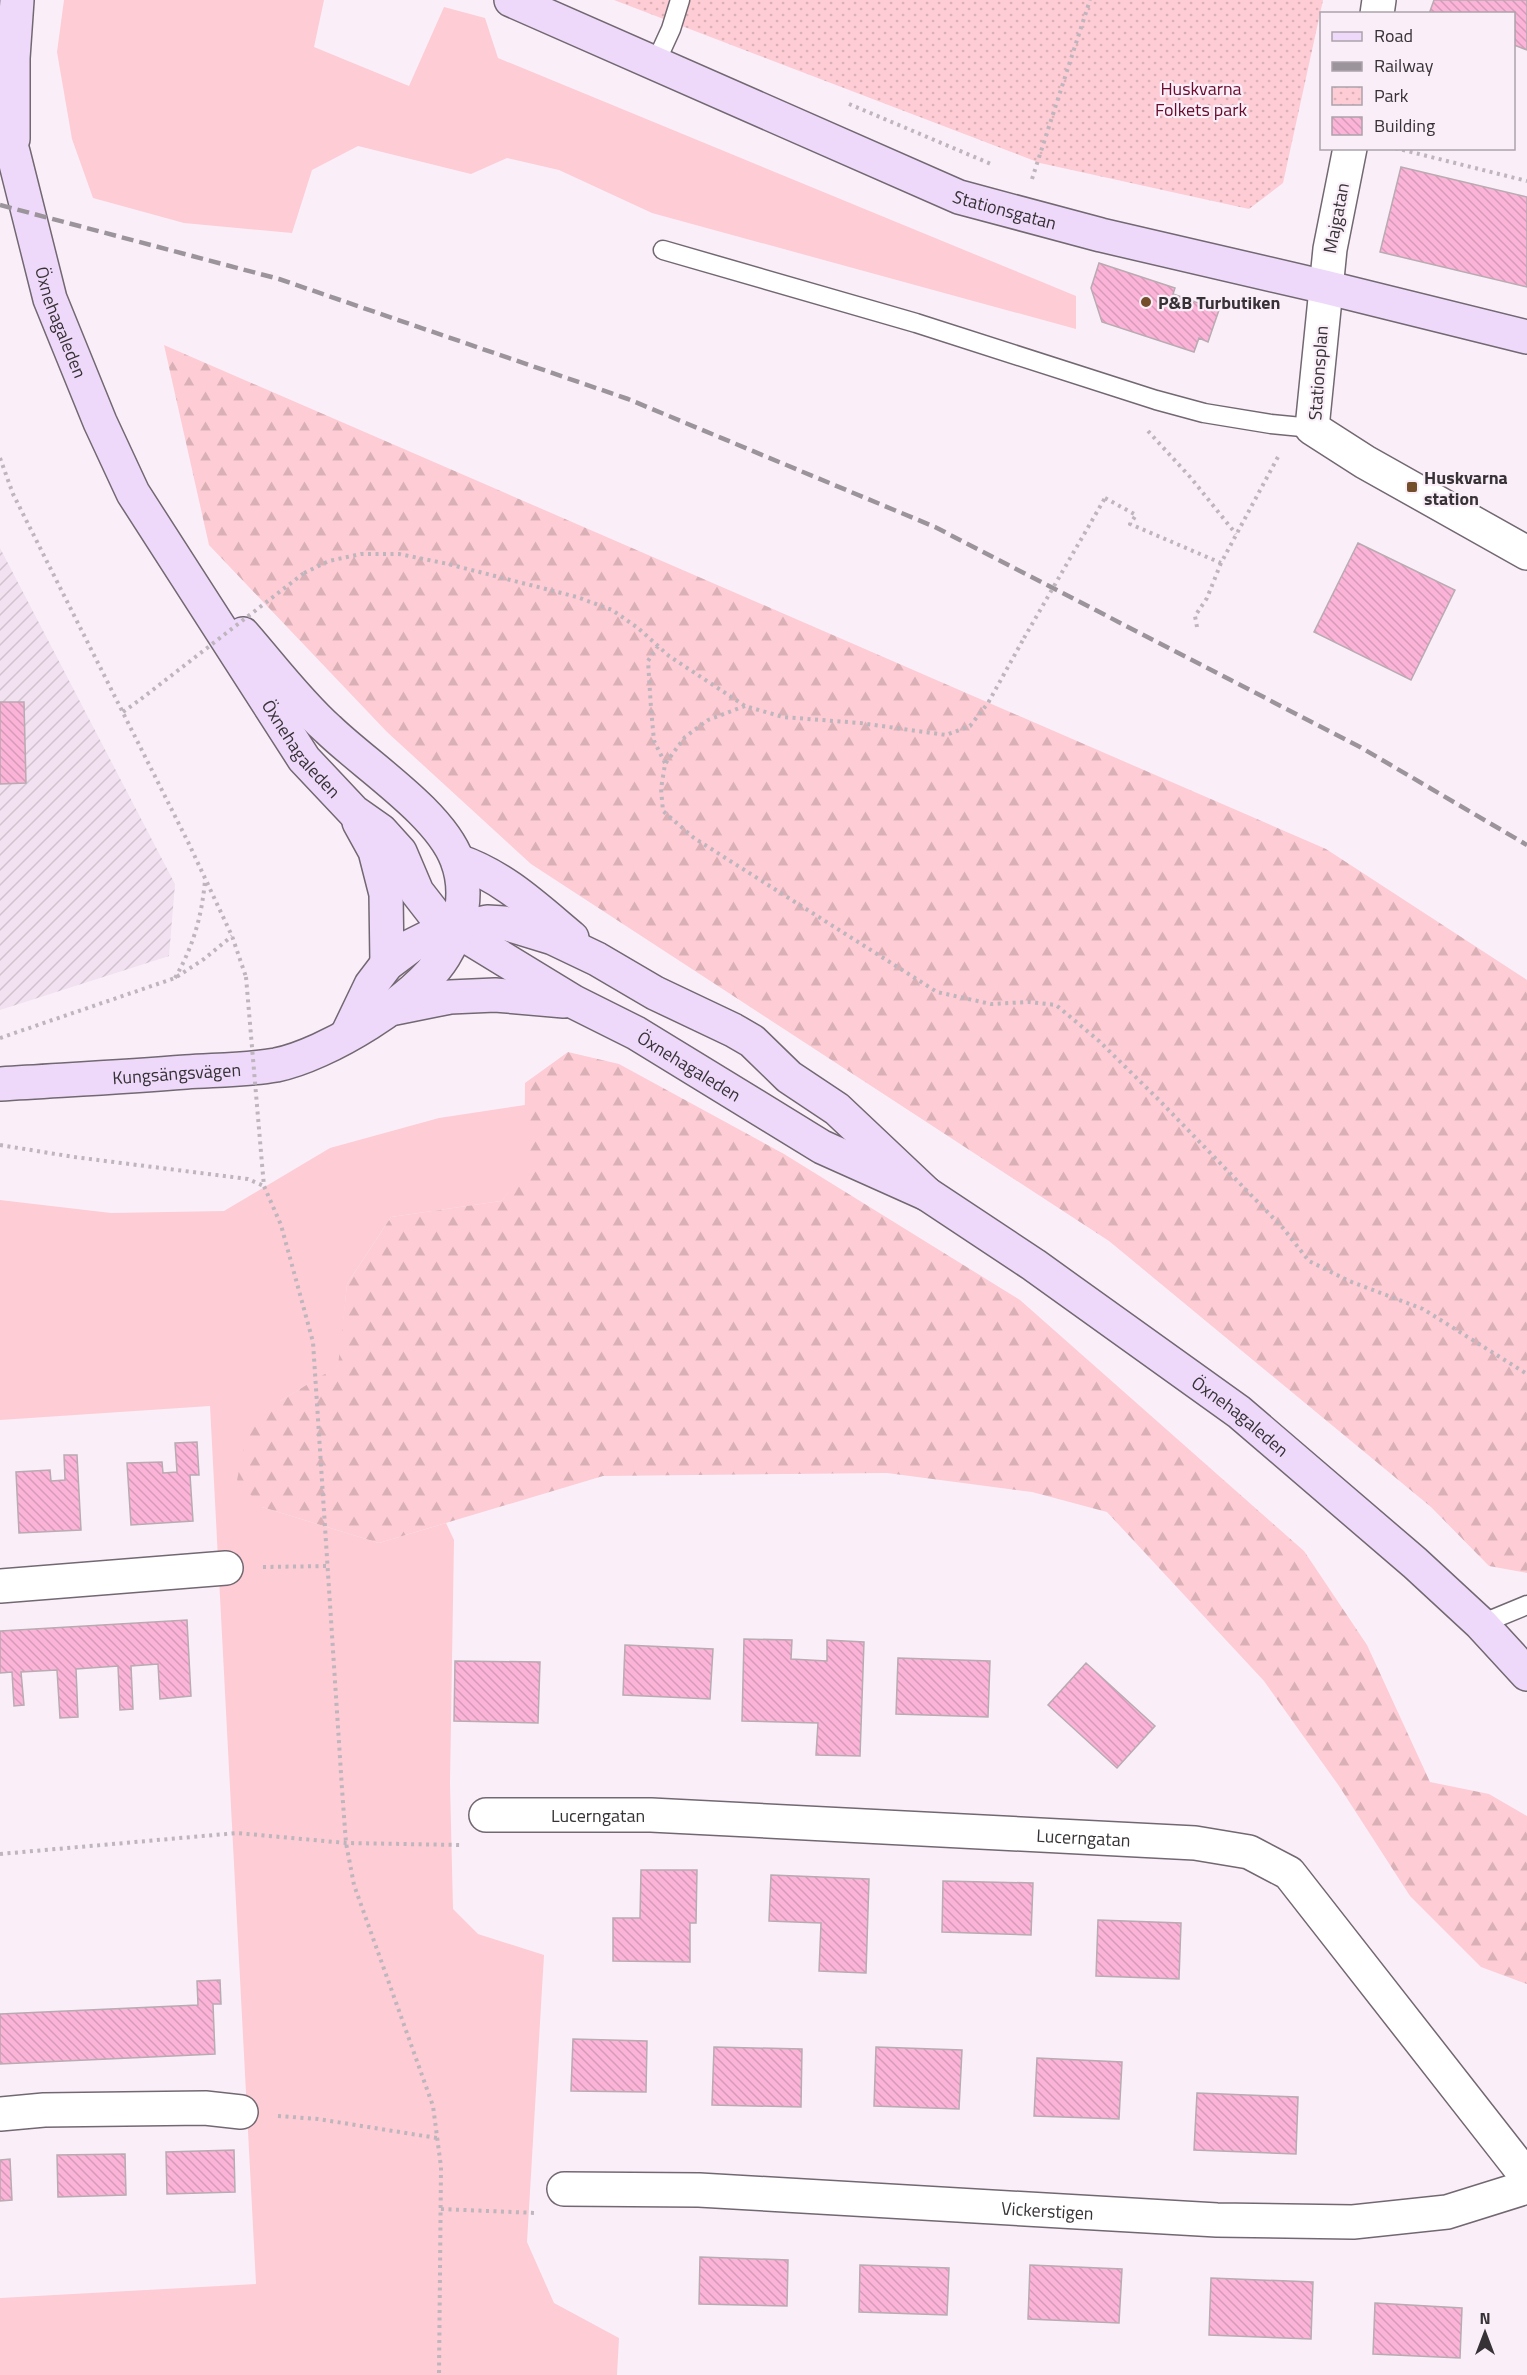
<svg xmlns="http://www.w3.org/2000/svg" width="1527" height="2375" viewBox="0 0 1527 2375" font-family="'Titillium Web',sans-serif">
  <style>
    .industrial { fill: url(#industrial-furrows) }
    .grass { fill: #feccd4 }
    .forest { fill: url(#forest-firs) }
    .park { fill: url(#park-dots) }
    .building { fill: url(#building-back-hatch); stroke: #b8abb1; stroke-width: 1.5 }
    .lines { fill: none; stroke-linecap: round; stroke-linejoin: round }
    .lane-casing { stroke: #726871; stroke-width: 21 }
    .street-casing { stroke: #726871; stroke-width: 36 }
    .secondary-casing { stroke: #726871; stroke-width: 36 }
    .path { stroke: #beb5bd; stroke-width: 4; stroke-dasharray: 3 4.5; stroke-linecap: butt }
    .lane { stroke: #fff; stroke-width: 18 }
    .street { stroke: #fff; stroke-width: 33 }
    .secondary { stroke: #eed9fa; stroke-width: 33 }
    .rail { stroke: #9c949b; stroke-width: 4.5; stroke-dasharray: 12 6; stroke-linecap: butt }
    .path-bridge { stroke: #beb5bd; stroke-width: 4; stroke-dasharray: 3 4.5; stroke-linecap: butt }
    .poi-dot { fill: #744e2a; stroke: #faeff9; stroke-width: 2 }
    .labels { text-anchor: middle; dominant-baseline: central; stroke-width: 4.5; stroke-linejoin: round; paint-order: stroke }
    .park-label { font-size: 18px; fill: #680b2c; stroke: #faeff9 }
    .street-label { font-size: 18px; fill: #363235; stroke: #faeff9 }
    .poi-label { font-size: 18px; font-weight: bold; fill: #363235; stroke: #faeff9; text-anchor: start }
  </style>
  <defs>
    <pattern id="industrial-furrows" width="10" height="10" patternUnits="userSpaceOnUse" patternTransform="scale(1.5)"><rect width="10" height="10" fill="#f2e1f0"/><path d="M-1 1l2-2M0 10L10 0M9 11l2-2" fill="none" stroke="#d0c2ce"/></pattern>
    <pattern id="forest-firs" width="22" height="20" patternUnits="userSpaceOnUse" patternTransform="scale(1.5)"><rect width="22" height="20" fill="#feccd4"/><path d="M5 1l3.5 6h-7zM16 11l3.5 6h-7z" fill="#dab0b7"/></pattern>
    <pattern id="park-dots" width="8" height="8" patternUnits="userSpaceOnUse" patternTransform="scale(1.5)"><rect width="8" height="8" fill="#feccd4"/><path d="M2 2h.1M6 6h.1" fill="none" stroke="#dab0b7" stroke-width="1.8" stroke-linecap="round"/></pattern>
    <pattern id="building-back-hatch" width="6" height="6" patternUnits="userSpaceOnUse" patternTransform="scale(1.5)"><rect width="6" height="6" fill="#fbb3d7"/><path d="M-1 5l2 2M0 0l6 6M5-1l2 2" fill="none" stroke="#d89ab9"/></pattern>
  </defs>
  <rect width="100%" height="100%" fill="#faeff9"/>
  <path class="industrial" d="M0 548 175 884 169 956 0 1010Z"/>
  <path class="grass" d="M64 0H324L314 47 409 86 444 7 485 18 498 58 1076 296V329L652 213 559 170 507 158 471 174 358 146 312 170 292 233 184 223 93 198 72 139 57 52Z
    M525 1105V1174L501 1201 391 1217 347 1284 339 1366 280 1401 262 1507 379 1543 446 1523 454 1540 450 1783 453 1909 478 1934 544 1955 527 2242 554 2303 619 2338 617 2375H0V2298L256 2284 210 1406 0 1420V1200L111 1213 224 1211 330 1148 439 1118Z"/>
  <path class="forest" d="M164 345 1326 849 1527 980V1573L1489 1566 1431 1507 1109 1241 531 864 387 732 209 545Z
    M568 1052 619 1064 784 1154 1020 1300 1304 1551 1367 1645 1430 1782 1489 1794 1527 1816V1984L1481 1967 1410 1896 1339 1786 1264 1681 1107 1512 1032 1492 887 1473 603 1476 379 1543 262 1507 237 1480 248 1428 280 1401 338 1366 347 1284 391 1217 501 1201 524 1174 525 1083Z"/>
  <path class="park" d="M614 0H1323L1283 183 1249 209 1040 163Z"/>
  <path class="building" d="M1434 0H1527V50L1514 45V14H1429Z
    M1401 167 1527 197V287L1380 252Z
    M1099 263 1175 288 1173 294 1219 310 1208 342 1199 338 1194 352 1102 322 1091 288Z
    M1358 543 1455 590 1411 680 1314 632Z
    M0 702H24L26 783 0 784Z
    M197 1442 199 1475H190L193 1521 131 1525 127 1463 162 1462 163 1473 177 1472 175 1443Z
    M64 1455H77L81 1530 19 1533 16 1472 50 1470 51 1481 65 1480Z
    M187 1620 191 1696 160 1699 158 1664 131 1666 133 1709 120 1710 118 1666 76 1669 78 1717 60 1718 57 1670 21 1672 24 1705 14 1706 12 1672 0 1673V1631Z
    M744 1639 792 1640 791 1659 827 1661V1640L864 1642 860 1756 816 1755 818 1723 742 1721Z
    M625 1645 713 1649 710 1699 623 1695Z
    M898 1658 990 1661 988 1717 896 1714Z
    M455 1661 540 1662 538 1723 454 1721Z
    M1086 1663 1155 1726 1117 1768 1048 1705Z
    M641 1870H697L696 1923H690V1962L613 1961V1918H640Z
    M771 1875 869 1879 866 1973 819 1971 821 1923 769 1921Z
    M943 1881 1033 1883 1031 1935 942 1932Z
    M1098 1920 1181 1923 1179 1979 1096 1976Z
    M220 1980 221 2004H213L215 2054 0 2064V2014L198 2005 197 1981Z
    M573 2039 647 2041 646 2092 571 2091Z
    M714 2047 802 2049 801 2107 712 2105Z
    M876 2047 962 2050 959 2109 874 2106Z
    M1037 2058 1122 2062 1119 2119 1034 2116Z
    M1197 2093 1298 2097 1296 2154 1194 2150Z
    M234 2150 235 2192 167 2194 166 2152Z
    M125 2154 126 2195 58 2197 57 2155Z
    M10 2159 12 2200 0 2201V2160Z
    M700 2257 788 2260 787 2306 699 2304Z
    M860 2265 949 2268 947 2315 859 2312Z
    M1030 2265 1122 2269 1119 2323 1028 2319Z
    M1211 2278 1313 2282 1311 2339 1209 2335Z
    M1375 2303 1462 2308 1460 2358 1373 2354Z"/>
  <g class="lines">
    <defs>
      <path id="lane" d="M655 64 671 29 680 0
        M663 250 916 323 1156 400 1204 413 1271 424 1312 428
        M1481 1624 1527 1605"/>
      <g id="street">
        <path d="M1377 14 1379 0"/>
        <path d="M1350 148 1330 249 1312 428 1365 462 1527 553"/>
        <path d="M0 1586 226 1568"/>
        <path id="s1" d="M486 1815H651L1195 1843 1249 1852 1289 1873 1527 2177"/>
        <path d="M0 2114 44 2110 205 2108 241 2112"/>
        <path id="s2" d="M564 2189 699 2190 1217 2220 1353 2222 1447 2212 1527 2187"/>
      </g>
      <g id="secondary">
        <path id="s3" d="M511 0 959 197 1101 235 1325 287 1527 337"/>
        <path id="s4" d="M0 112 13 152 50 299 100 422 133 493 304 759 354 812 381 831 400 852 417 892 438 919 574 1002 636 1033 822 1147 927 1194"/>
        <path d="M13 139V58L17 0"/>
        <path d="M359 822 375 851 386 894 387 964"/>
        <path d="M458 861C503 876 536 908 572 938"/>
        <path d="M395 1008 450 997 495 995 564 1001"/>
        <path id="s5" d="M347 1035 371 985 387 964 411 946 437 933 487 922 504 923 553 938 597 959 655 993 733 1030 752 1041 789 1077 837 1109 927 1194 1034 1265 1239 1412 1415 1563 1481 1624 1527 1674"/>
        <path id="s6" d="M0 1084C62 1080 124 1077 186 1072 215 1070 247 1070 276 1065 326 1055 417 1000 444 956 462 928 469 891 457 860 440 813 365 765 328 729 297 701 271 666 243 634"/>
      </g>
    </defs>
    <use href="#lane" class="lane-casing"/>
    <use href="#street" class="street-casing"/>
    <use href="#secondary" class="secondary-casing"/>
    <path class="path" d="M849 104 991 164
      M1395 148 1527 181
      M1032 179 1090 0
      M1148 431 1191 478 1236 534
      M0 458 13 494 189 844 232 936 246 977
      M1105 498 1136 515 1130 524 1221 563 1279 455
      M304 573 329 561 361 554H399L448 564 577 597 612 610 638 628 669 656 745 706 783 717 860 723 946 735 970 726 988 703 1024 638
      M1197 627 1195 616 1207 598 1221 563
      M658 646 648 661 651 708 654 741 665 763
      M745 706 708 720 685 737 665 764 661 789 663 811 694 838 937 992 991 1004 1029 1002 1056 1005 1099 1041 1157 1098 1283 1228 1309 1261 1349 1281 1423 1309 1527 1374
      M123 712 141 699
      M175 978C193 947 202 916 205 880
      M0 1038 175 978 204 959 232 936
      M0 1145 74 1157 248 1179 264 1186
      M262 1164 264 1186 281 1225 313 1342 342 1789 346 1843 354 1885 433 2106 441 2167 439 2375
      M263 1567 329 1566
      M0 1854 237 1833 346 1843 461 1845
      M278 2116 318 2119 437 2138
      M441 2209 536 2213"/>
    <use href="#lane" class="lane"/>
    <use href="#street" class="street"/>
    <use href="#secondary" class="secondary"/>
    <path class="rail" d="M0 205 279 279 628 399 935 527 1360 747 1527 845"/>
    <path class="path-bridge" d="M1024 638 1105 498
      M141 699 304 573
      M246 977 262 1164"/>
  </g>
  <g class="poi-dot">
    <circle cx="1146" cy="302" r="6"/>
    <rect x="1406" y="481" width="12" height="12" rx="3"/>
  </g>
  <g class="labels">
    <g class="park-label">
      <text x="1201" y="88">Huskvarna<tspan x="1201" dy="21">Folkets park</tspan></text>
    </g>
    <g class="street-label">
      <text stroke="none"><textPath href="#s3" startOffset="537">Stationsgatan</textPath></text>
      <text transform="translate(1336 218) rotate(-79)">Majgatan</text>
      <text stroke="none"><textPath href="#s4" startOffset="219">Öxnehagaleden</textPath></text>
      <text transform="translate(1318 373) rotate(-86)">Stationsplan</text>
      <text stroke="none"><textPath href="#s4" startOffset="711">Öxnehagaleden</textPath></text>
      <text stroke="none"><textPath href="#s4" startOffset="1224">Öxnehagaleden</textPath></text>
      <text stroke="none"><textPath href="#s6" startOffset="177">Kungsängsvägen</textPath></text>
      <text stroke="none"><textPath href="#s5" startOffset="1102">Öxnehagaleden</textPath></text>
      <text stroke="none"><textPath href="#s1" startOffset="112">Lucerngatan</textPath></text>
      <text stroke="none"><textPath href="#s1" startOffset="598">Lucerngatan</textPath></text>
      <text stroke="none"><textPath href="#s2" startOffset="484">Vickerstigen</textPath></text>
    </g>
    <g class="poi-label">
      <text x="1158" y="302">P&amp;B Turbutiken</text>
      <text x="1424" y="477">Huskvarna<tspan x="1424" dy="21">station</tspan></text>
    </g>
  </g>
  <rect x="1320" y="12" width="195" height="138" fill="#faeff9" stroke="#aca3ab" stroke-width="1.5"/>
  <rect x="1332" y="32" width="30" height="9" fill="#eed9fa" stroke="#aca3ab" stroke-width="1.5"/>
  <text x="1374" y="42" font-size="18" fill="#363235">Road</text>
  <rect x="1332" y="62" width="30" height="9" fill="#9c949b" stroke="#aca3ab" stroke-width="1.5"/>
  <text x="1374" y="72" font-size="18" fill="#363235">Railway</text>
  <rect x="1332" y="87" width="30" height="18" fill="url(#park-dots)" stroke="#aca3ab" stroke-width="1.5"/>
  <text x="1374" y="102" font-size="18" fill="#363235">Park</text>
  <rect x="1332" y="117" width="30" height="18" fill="url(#building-back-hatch)" stroke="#aca3ab" stroke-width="1.5"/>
  <text x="1374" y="132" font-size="18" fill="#363235">Building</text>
  <g transform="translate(1485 2333)" stroke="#faeff9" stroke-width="4.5" paint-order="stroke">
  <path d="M0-4.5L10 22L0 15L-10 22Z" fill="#363235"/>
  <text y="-9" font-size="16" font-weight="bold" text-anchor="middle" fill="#363235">N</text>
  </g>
</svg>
